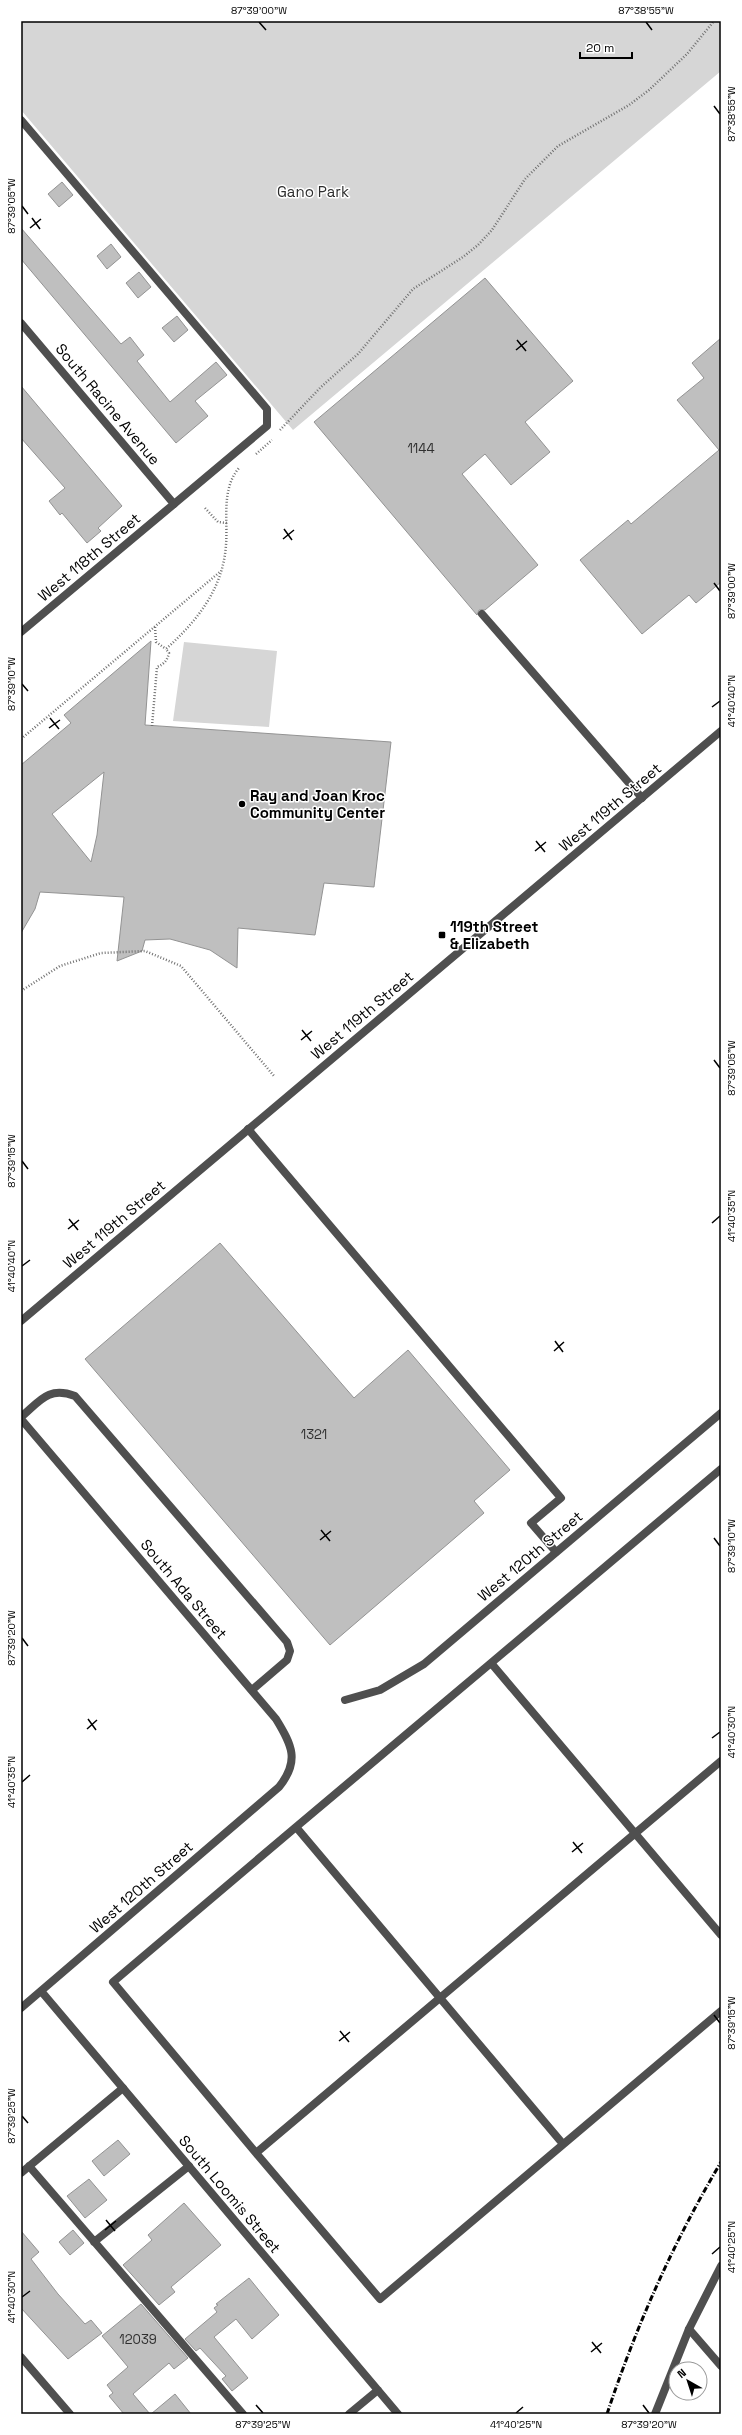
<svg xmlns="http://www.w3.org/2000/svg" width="742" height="2435" viewBox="0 0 742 2435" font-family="'Space Grotesk',sans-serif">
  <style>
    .green { fill: #d6d6d6 }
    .building { fill: #bfbfbf; stroke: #939393; fill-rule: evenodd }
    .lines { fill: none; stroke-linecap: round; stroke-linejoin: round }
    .path { stroke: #717171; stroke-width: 2.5; stroke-dasharray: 1 2; stroke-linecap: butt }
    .service { stroke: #4f4f4f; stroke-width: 8 }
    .minor { stroke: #4f4f4f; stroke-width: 8 }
    .tertiary { stroke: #4f4f4f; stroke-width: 8 }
    .rail { stroke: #000; stroke-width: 3; stroke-dasharray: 6 2 1 2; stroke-linecap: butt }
    .ticks { fill: none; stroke: #000; stroke-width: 1.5 }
    .poi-dot { fill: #000; stroke: #fff; stroke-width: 1.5 }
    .labels { text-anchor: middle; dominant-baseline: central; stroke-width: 3; stroke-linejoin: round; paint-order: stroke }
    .number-label { font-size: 13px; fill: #303030 }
    .park-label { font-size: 15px; fill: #2d2d2d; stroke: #fff }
    .street-label { font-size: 15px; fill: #000; stroke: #fff }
    .poi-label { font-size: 15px; font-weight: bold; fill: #000; stroke: #fff; text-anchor: start }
    .neatline { fill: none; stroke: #000; stroke-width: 1.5 }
    .ticks-label { font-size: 10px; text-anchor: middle; fill: #000 }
  </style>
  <rect width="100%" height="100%" fill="#fff"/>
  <path class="green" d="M21 21H721V71L293 430 21 110Z
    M184 642 277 651 269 727 173 721Z"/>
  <path class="building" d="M62 182 73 195 59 207 48 194Z
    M21 228 121 344 130 337 144 355 137 361 170 402 216 362 227 375 195 401 208 416 176 443 21 259Z
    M111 244 121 257 107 269 97 256Z
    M139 272 151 287 138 298 126 283Z
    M485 278 573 381 525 422 550 452 511 485 485 454 462 474 538 565 485 610H479L477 615 314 422Z
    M177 316 188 330 174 342 162 328Z
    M721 338V582L696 603 689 595 642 634 580 560 628 520 631 524 719 450 677 400 704 378 692 363Z
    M21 386 122 506 98 528 101 531 87 543 62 513 60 515 49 501 65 488 21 438Z
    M151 641 145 725 391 742 374 887 324 883 315 935 238 928 237 968 210 950 170 939 145 940 142 951 117 961 124 897 40 892 35 909 21 933V765L71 723 64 715ZM104 772 97 835 91 862 52 814Z
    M220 1243 354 1398 408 1350 510 1470 474 1501 484 1513 330 1645 85 1359Z
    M118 2140 130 2154 104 2176 92 2161Z
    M89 2179 107 2200 85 2218 67 2196Z
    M184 2203 221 2245 171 2287 175 2292 159 2305 123 2265 152 2240 148 2235Z
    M73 2230 84 2243 70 2255 59 2242Z
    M21 2231 39 2252 31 2259 58 2294 85 2324 91 2320 102 2333 68 2359 21 2308Z
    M249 2278 279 2315 252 2339 236 2319 214 2337 248 2378 232 2391 222 2379 226 2376 200 2348 196 2351 185 2339 217 2312 214 2308 218 2305 216 2304Z
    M141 2304 188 2358 174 2369 169 2363 133 2394 150 2414H124L109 2396 113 2393 107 2385 128 2367 102 2336Z
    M175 2394 191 2414H151Z"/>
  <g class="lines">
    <path class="path" d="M280 430 320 388 358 354 413 289 463 257 478 245 492 230 525 179 558 146 629 105 649 90 687 54 714 21
      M256 454 272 440
      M205 508 218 522 227 523
      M155 627 156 642 166 649
      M152 726 157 667C164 664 167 661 169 653L166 649C197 621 223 589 226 545 228 520 221 489 239 468
      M21 739 221 571
      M21 991 60 966 101 953 145 951 181 966 274 1076"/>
    <path class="service" d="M21 120 267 409V426L174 504
      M482 614 642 798
      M248 1129 561 1498 531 1523 556 1552
      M21 1417C40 1401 48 1386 75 1396L287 1642 290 1651 287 1660 252 1690
      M491 1663 721 1469
      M296 1827 491 1663 721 1935
      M563 2144 296 1827 113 1982 256 2153C411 2022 566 1891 721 1761
      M256 2153 380 2299 721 2011
      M29 2166 243 2414
      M21 2173 123 2088
      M94 2242 189 2166
      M655 2414 689 2329 721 2266"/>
    <path class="minor" d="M21 323 174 504 21 632
      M21 1419 276 1719C292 1745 300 1761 279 1787L21 2008
      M345 1700 380 1690 424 1664 721 1413
      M41 1991 398 2414
      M689 2329 721 2366
      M21 2357 70 2414
      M349 2414 378 2390"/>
    <path class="tertiary" d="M21 1321 721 731"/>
    <path class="rail" d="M607 2414C637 2324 673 2243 721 2162"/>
  </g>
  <path class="ticks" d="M259 22 266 30M646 22 652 30M714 106 720 114M22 206 28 214M32 218 40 229M30 228 41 219M517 340 526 351M516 350 527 341M284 529 292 540M283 539 294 530M714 583 720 591M22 684 28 691M712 707 720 701M50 718 59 729M49 728 60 720M536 841 545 852M535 851 546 842M302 1030 311 1041M301 1040 312 1031M714 1060 720 1068M22 1161 28 1169M69 1219 78 1230M712 1223 720 1216M68 1229 79 1220M22 1266 30 1260M555 1341 563 1352M554 1351 564 1342M321 1530 330 1541M714 1538 720 1546M320 1540 331 1531M22 1638 28 1646M88 1719 96 1730M87 1729 97 1720M712 1738 720 1732M22 1782 30 1775M573 1842 582 1853M572 1852 583 1843M714 2015 720 2023M340 2031 349 2042M339 2041 350 2032M22 2116 28 2123M106 2220 115 2231M105 2230 116 2221M712 2254 720 2247M22 2297 30 2291M592 2342 601 2353M591 2352 602 2343M256 2405 263 2413M643 2405 649 2413M516 2413 523 2407"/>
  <g class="poi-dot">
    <circle cx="242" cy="804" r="4"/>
    <rect x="438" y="931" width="8" height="8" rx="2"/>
  </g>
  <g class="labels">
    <g class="number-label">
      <text x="421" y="448">1144</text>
      <text x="314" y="1434">1321</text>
      <text x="138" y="2339">12039</text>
    </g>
    <g class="park-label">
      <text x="313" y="191">Gano Park</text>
    </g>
    <g class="street-label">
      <text transform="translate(108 404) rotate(50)">South Racine Avenue</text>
      <text transform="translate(89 557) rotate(-40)">West 118th Street</text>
      <text transform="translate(610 807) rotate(-40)">West 119th Street</text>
      <text transform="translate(362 1015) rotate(-40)">West 119th Street</text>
      <text transform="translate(114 1224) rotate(-40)">West 119th Street</text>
      <text transform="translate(530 1556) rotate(-40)">West 120th Street</text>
      <text transform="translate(184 1589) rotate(50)">South Ada Street</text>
      <text transform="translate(141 1887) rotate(-41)">West 120th Street</text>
      <text transform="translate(230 2194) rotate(50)">South Loomis Street</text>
    </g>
    <g class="poi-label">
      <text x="250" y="795">Ray and Joan Kroc<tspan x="250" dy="17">Community Center</tspan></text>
      <text x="450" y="926">119th Street<tspan x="450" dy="17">&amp; Elizabeth</tspan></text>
    </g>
  </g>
  <rect width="742" height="2435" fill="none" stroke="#ffffff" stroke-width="44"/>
  <g transform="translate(688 2381) rotate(321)"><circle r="19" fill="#ffffff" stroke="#999999"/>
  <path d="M0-3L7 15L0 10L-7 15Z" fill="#000000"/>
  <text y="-6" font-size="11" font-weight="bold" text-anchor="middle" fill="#000000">N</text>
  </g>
  <path d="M580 52v6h52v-6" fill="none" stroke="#000000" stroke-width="2"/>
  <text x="586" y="52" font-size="12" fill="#000000" stroke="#ffffff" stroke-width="3" paint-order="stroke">20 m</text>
  <rect x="22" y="22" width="698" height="2391" class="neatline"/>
  <g class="ticks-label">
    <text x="259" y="14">87°39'00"W</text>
    <text x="646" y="14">87°38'55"W</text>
    <text transform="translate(731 114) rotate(-90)" y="4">87°38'55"W</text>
    <text transform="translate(11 206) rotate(-90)" y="4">87°39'05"W</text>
    <text transform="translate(731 591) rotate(-90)" y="4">87°39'00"W</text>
    <text transform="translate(11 684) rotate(-90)" y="4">87°39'10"W</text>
    <text transform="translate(731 701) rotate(-90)" y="4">41°40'40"N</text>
    <text transform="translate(731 1068) rotate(-90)" y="4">87°39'05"W</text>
    <text transform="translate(11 1161) rotate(-90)" y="4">87°39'15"W</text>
    <text transform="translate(731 1216) rotate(-90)" y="4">41°40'35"N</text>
    <text transform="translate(11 1266) rotate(-90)" y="4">41°40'40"N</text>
    <text transform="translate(731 1546) rotate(-90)" y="4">87°39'10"W</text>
    <text transform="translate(11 1638) rotate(-90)" y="4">87°39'20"W</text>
    <text transform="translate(731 1732) rotate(-90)" y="4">41°40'30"N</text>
    <text transform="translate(11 1782) rotate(-90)" y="4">41°40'35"N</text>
    <text transform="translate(731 2023) rotate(-90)" y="4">87°39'15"W</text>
    <text transform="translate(11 2116) rotate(-90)" y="4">87°39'25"W</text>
    <text transform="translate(731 2247) rotate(-90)" y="4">41°40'25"N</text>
    <text transform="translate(11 2297) rotate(-90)" y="4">41°40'30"N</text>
    <text x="263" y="2428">87°39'25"W</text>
    <text x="516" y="2428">41°40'25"N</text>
    <text x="649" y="2428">87°39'20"W</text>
  </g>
</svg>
